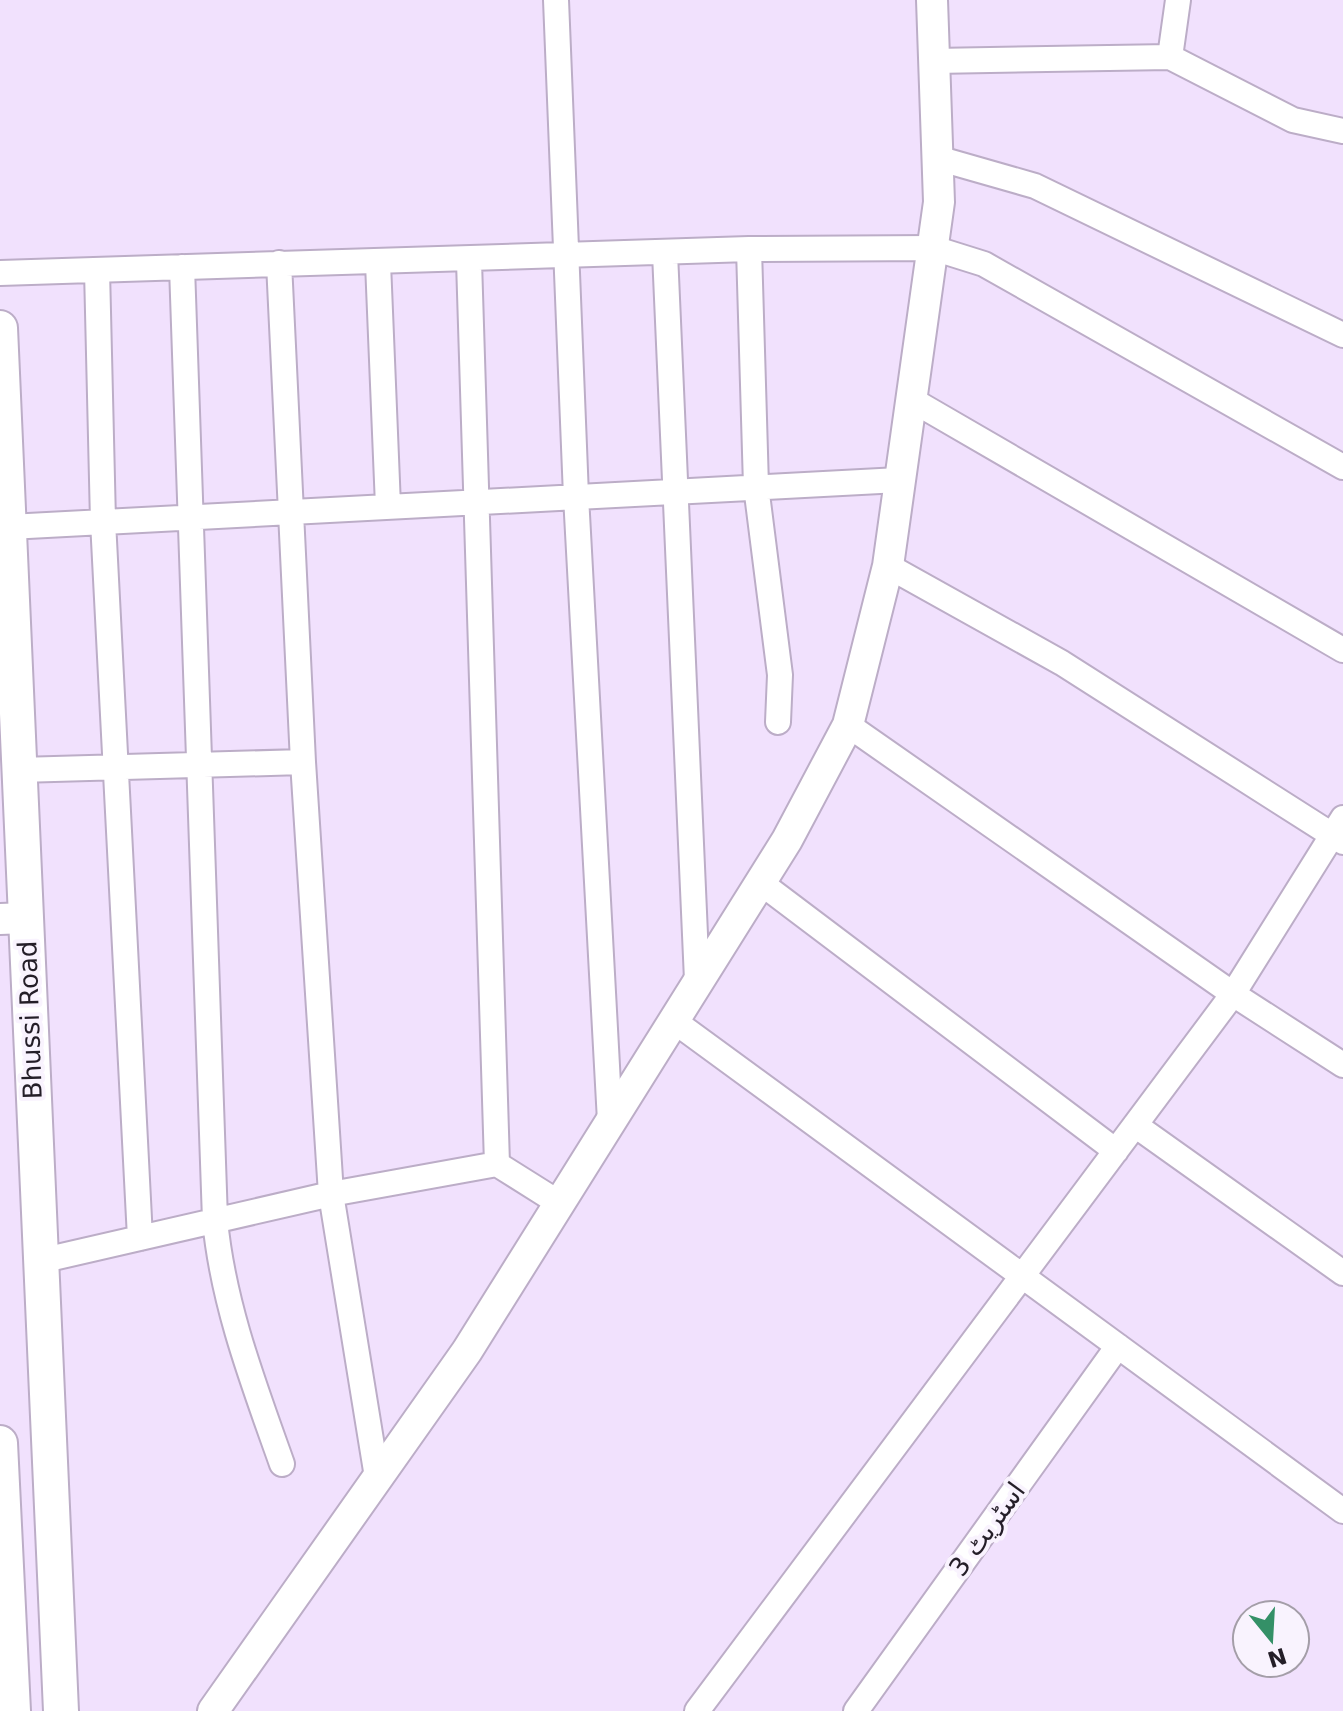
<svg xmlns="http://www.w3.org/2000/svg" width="1343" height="1711" viewBox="0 0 1343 1711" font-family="'DejaVu Sans','Noto Naskh Arabic',sans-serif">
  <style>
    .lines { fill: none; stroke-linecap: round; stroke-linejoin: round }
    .minor-casing { stroke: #bcadc7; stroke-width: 28 }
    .tertiary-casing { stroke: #bcadc7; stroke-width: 34 }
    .secondary-casing { stroke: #bcadc7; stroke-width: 38 }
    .minor { stroke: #fff; stroke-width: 24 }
    .tertiary { stroke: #fff; stroke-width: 30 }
    .secondary { stroke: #fff; stroke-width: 34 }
    .labels { text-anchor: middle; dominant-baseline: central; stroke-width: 8; stroke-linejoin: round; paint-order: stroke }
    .street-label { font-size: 26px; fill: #241e28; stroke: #f9f3fe }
  </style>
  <rect width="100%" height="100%" fill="#f1e1fd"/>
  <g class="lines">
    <defs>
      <path id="minor" d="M556 0 576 496 610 1121
        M1170 57 1178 0
        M934 61 1170 57 1293 120 1343 131
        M937 158 1035 186 1343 335
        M749 249 756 486 780 675 778 722
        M665 253 697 980
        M469 261 497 1164
        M279 263 303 762 331 1194 377 1477
        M378 263 388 506
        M182 267 215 1220C223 1305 254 1385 282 1464
        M97 270 103 521 140 1238
        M0 273 749 249 933 248 984 264 1343 467
        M912 400 1343 650
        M9 527 899 480
        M888 566 1062 663 1343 842
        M848 725 1233 994 1343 1065
        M19 770 303 762
        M761 883 1116 1151
        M674 1021 1343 1511
        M1135 1125 1343 1273
        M40 1261 331 1194 497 1164 559 1203
        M697 1711 1233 994 1343 818
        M856 1711 1118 1346"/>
      <path id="tertiary" d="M0 919 26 918
        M213 1711 467 1351 787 840 848 725 888 566 939 202 932 0"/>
      <path id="secondary" d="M0 328 61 1711
        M0 1443 13 1711"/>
    </defs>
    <use href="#minor" class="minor-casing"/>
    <use href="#tertiary" class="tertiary-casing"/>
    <use href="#secondary" class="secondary-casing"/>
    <use href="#minor" class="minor"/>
    <use href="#tertiary" class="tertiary"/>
    <use href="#secondary" class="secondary"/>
  </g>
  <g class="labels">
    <g class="street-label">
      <text transform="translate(30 1020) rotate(-92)">Bhussi Road</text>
      <text transform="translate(987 1529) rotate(-54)">اسٹریٹ 3</text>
    </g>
  </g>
  <g transform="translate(1271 1639) rotate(162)"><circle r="38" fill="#f9f3fe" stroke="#a49ea8" stroke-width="2"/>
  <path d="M0-6L14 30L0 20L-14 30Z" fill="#349067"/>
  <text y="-12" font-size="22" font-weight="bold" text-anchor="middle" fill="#241e28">N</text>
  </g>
</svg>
